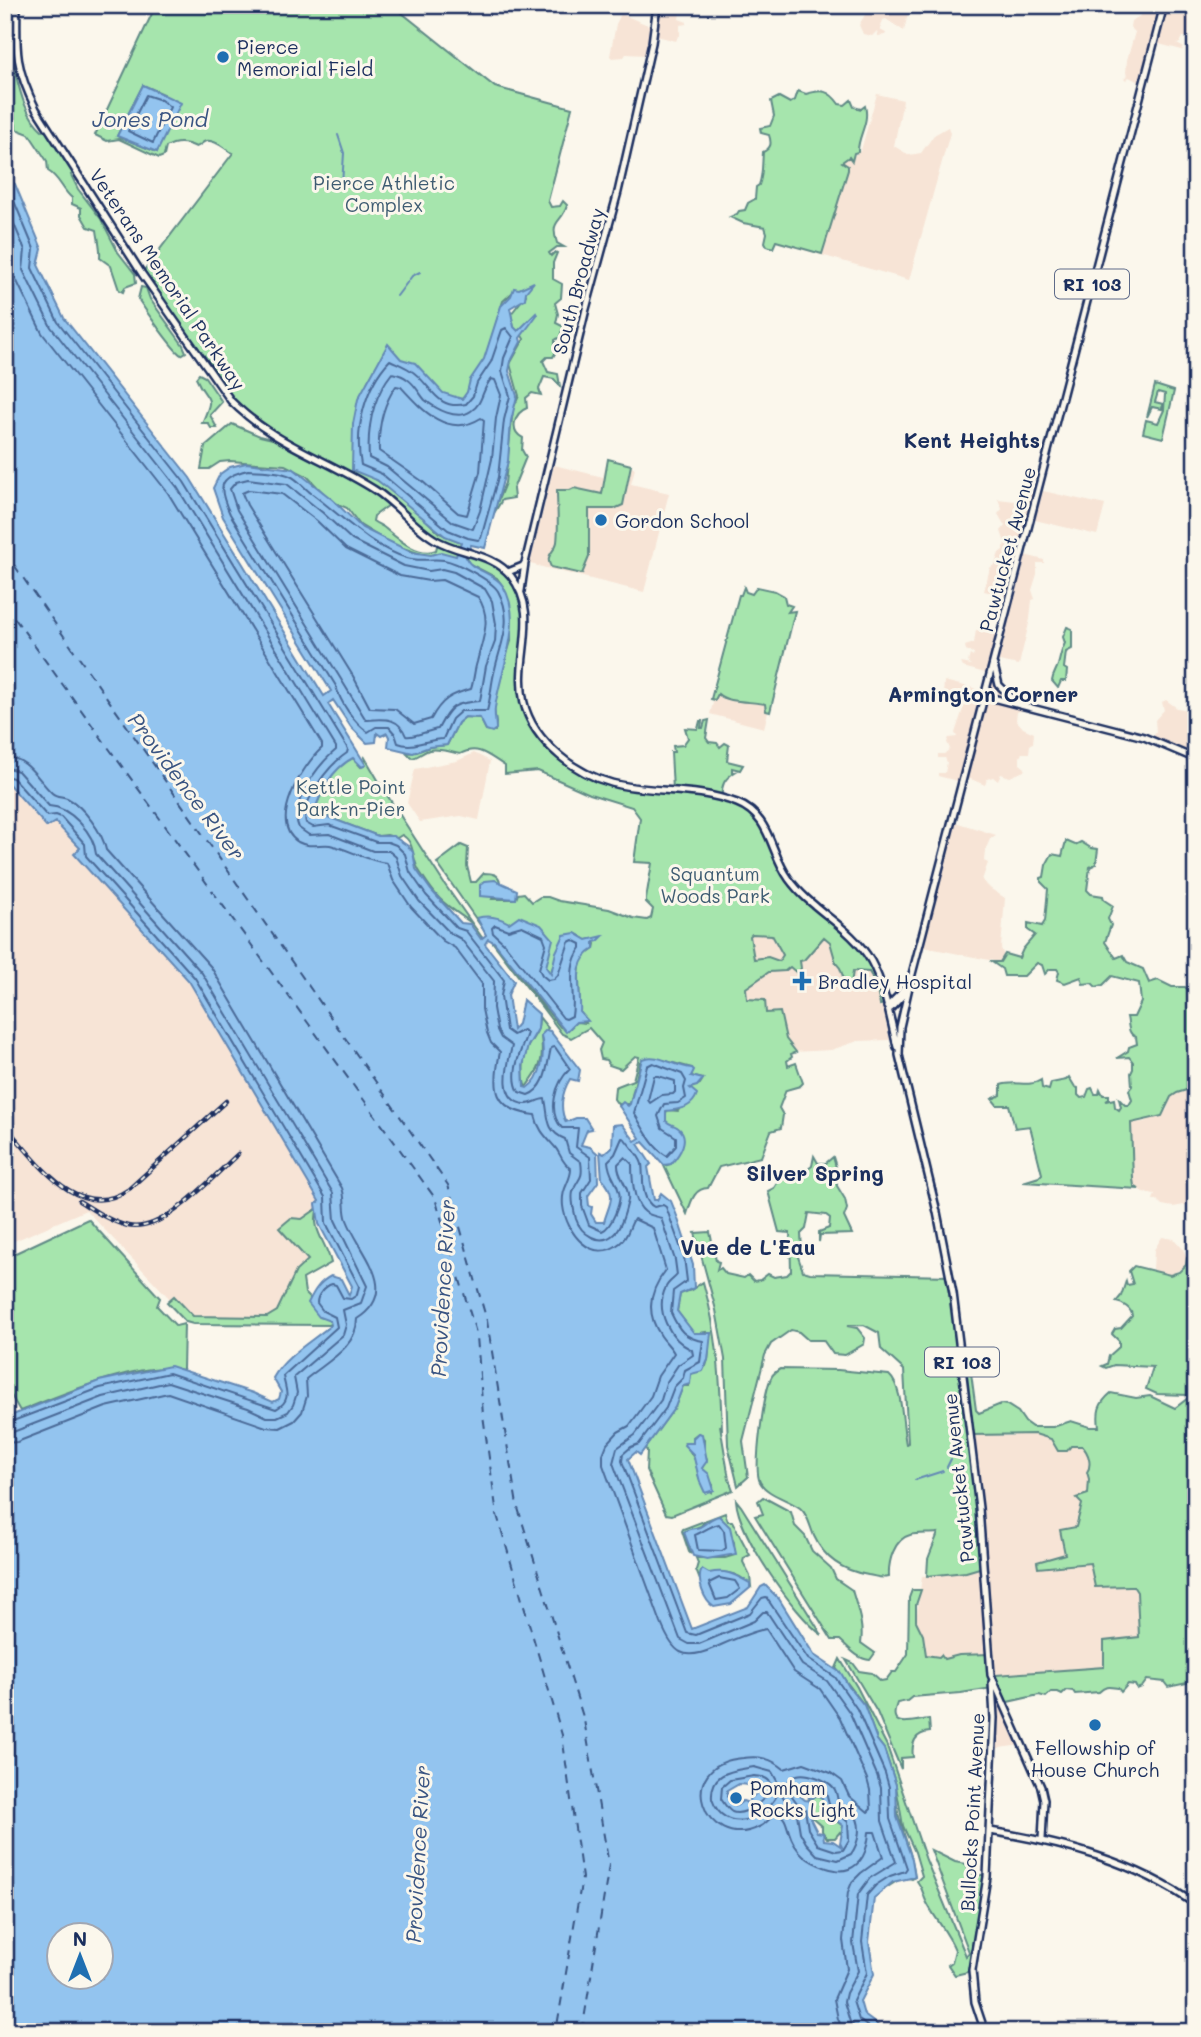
<svg xmlns="http://www.w3.org/2000/svg" width="1201" height="2037" viewBox="0 0 1201 2037" font-family="Mali,sans-serif">
  <style>
    .built { fill: #f7e4d6 }
    .green { fill: #a6e5ad; stroke: #608a86; stroke-width: 2; fill-rule: evenodd }
    .water { fill: #93c4ef; stroke: #6388b5; stroke-width: 2; fill-rule: evenodd }
    .lines { fill: none; stroke-linecap: round; stroke-linejoin: round }
    .shore { stroke: #4b6b98; stroke-width: 2 }
    .stream { stroke: #6388b5; stroke-width: 2 }
    .ferry { stroke: #395482; stroke-width: 2; stroke-dasharray: 9 7; stroke-linecap: butt }
    .major-casing { stroke: #1b2f5e; stroke-width: 10 }
    .major { stroke: #fbf7ec; stroke-width: 5 }
    .rail-casing { stroke: #1b2f5e; stroke-width: 4.5 }
    .rail { stroke: #fbf7ec; stroke-width: 2; stroke-dasharray: 5; stroke-linecap: butt }
    .poi-dot { fill: #1f6fb2; stroke: #fbf7ec; stroke-width: 2.5 }
    .labels { text-anchor: middle; dominant-baseline: central; stroke-width: 6; stroke-linejoin: round; paint-order: stroke }
    .shield { fill: #fbf7ec; stroke: #5e6b89; stroke-width: 2 }
    .shield-label { font-size: 18px; font-weight: bold; fill: #1b2f5e }
    .poi-label { font-size: 19px; fill: #1b2f5e; stroke: #fbf7ec; text-anchor: start }
    .park-label { font-size: 19px; fill: #3e5c72; stroke: #fbf7ec }
    .street-label { font-size: 19px; fill: #1b2f5e; stroke: #fbf7ec }
    .water-label { font-size: 21px; font-style: italic; fill: #395482; stroke: #fbf7ec }
    .neighbourhood-label { font-size: 21px; font-weight: bold; fill: #1b2f5e; stroke: #fbf7ec }
  </style>
  <rect width="100%" height="100%" fill="#fbf7ec"/>
  <filter id="ink" filterUnits="userSpaceOnUse"><feTurbulence type="fractalNoise" baseFrequency=".0143" numOctaves="2"/><feDisplacementMap in="SourceGraphic" scale="14" xChannelSelector="R" yChannelSelector="G"/><feConvolveMatrix kernelMatrix="1 2 1 2 8 2 1 2 1" color-interpolation-filters="sRGB"/></filter>
  <g filter="url(#ink)">
    <path class="built" d="M657 5 662 9 676 8 678 5 685 8 686 10 680 12 679 19 687 22V24L680 25V36H678L676 41 653 35 646 55 626 54 624 57 612 58 610 56 616 24 621 14 653 27Z
      M864 5H910L904 31 886 19 883 20 880 30 886 33 885 35 878 36 877 31 872 36 863 34 859 25 866 13Z
      M1137 5H1196V37H1183L1180 43 1177 44 1184 48 1182 50 1155 43 1143 88H1139L1140 78 1139 82 1129 77 1126 80 1124 78 1128 75 1126 73 1127 60 1135 32 1130 27 1131 21 1140 16Z
      M877 94 903 100 894 146 909 155 921 153 934 135 948 127 950 133 909 280 779 243 803 150 837 160 851 158 861 150Z
      M607 461 635 468 631 484 669 493 644 592 530 564 554 465 603 477Z
      M1020 490 1037 494 1021 554 1044 560V563H1037V574L1032 590 1035 599 1032 600 1030 619 1019 665 994 660 997 680 1022 706 1023 710 1017 712 1016 720 1023 728 1034 733 1033 743 1030 744 1029 753H1022L1020 757V764L1025 768 1024 771 1010 777 1001 774 998 781 993 777 987 779 985 785 971 779H965L961 782 938 776V773H945L947 762 945 758H938V754H944L950 749 947 742 949 738 957 737 955 733 964 706 937 699 936 697 943 696 944 681 985 691 989 674 963 667 961 663 972 665 968 662 970 655 973 657 974 654 966 650 965 646 974 643 976 630 1000 635 1009 597 984 591 990 568 995 564 999 553 1003 550 1005 543 1001 531 1005 526 998 514 1002 509 998 499 1015 501 1020 497Z
      M1043 491 1105 505 1097 535 1035 520Z
      M741 598 793 612 764 728 710 714Z
      M1166 700 1177 708 1189 710 1196 714 1193 758 1153 737 1156 732 1155 720 1164 710 1162 702Z
      M474 753 490 761 479 820 461 816 420 822 407 803 415 769 457 761Z
      M5 780 23 800 55 821 80 849 74 853 189 981 319 1201 316 1204 318 1208 302 1219 291 1218 308 1260 296 1271 277 1311 267 1317 193 1316 174 1295 170 1299 86 1210 5 1245Z
      M952 821 996 835 990 839 985 851 984 861 988 863 982 880 991 889 1005 898 1001 948 1004 956 999 962 919 946Z
      M790 926 857 946 878 986 890 1040 858 1041 831 1050 793 1052 739 1038 740 943 761 927Z
      M1196 1087V1203L1173 1207 1162 1205 1157 1200H1153L1155 1194 1143 1192 1134 1186 1131 1123 1144 1122 1167 1110 1171 1097 1177 1093Z
      M1162 1237 1174 1239 1183 1249 1187 1258 1186 1265 1173 1274H1159L1153 1270 1154 1250Z
      M987 1434 1006 1436 1035 1434 1051 1439 1058 1451H1067L1070 1446H1082L1087 1451 1090 1459 1088 1494 1077 1500 1082 1504 1080 1521 1077 1527 1070 1530 1062 1546 1065 1554 1037 1562 1039 1568 1090 1563 1095 1587 1130 1586 1136 1590 1139 1637 1104 1641 1105 1667 996 1675 991 1671 989 1654 959 1655 944 1659 926 1655 923 1635 916 1621 922 1576 966 1572 978 1568 971 1435Z
      M992 1681 1021 1745 992 1749Z"/>
    <path class="green" d="M5 5H17L16 55 12 60C19 84 22 113 43 131L49 130 76 172 71 175 78 189 101 219 118 252 135 274 136 283 125 287 123 292 119 290 111 266 100 258C101 248 98 239 97 230L88 227 81 215V208L72 204V198C62 190 60 178 48 171L47 161 29 134 16 129V125L6 107 5 101Z
      M156 5H333L340 9 343 5H392L495 87 572 108 548 201 551 207 560 206 563 201 567 205C563 223 549 219 557 243L564 247H557L549 253 551 256 555 252 557 253 553 263V279L562 284 561 298 555 303 558 314 556 323 570 330H562L560 337 555 340V346L558 348 553 357H547L543 361 548 372 558 374 560 386 554 379 544 377 539 389 541 395 532 393 526 398 527 408C514 413 509 431 523 438L522 450 526 457 513 489 514 498 502 500 496 510V505L505 483 513 409 519 396 510 364 524 339 521 334 515 332 511 314 526 295 523 291 512 293 503 301 485 358 487 363 464 399 447 398 403 363 392 350 386 349 367 383 362 471 389 488 412 506 439 533 461 542 459 558 430 557 391 544 360 525 347 508 331 501 307 476 285 465 230 461 220 462 209 469H201L205 447 232 424 260 436 272 439 275 436 230 399 142 273 233 153C226 150 215 139 206 141 202 142 200 146 196 147 186 142 176 141 166 147L164 156 159 158 119 139 107 141 95 135ZM143 85 164 94 157 152 117 136ZM392 503 438 542 436 550C419 557 399 540 387 530 382 525 378 525 373 521L374 516Z
      M798 91 806 94C822 89 829 90 839 104L845 105 851 100 854 107 861 109 865 106C870 123 857 137 858 152L854 153 852 161 849 157 842 162 848 166V170L822 254 776 241 773 248 767 246 765 242 767 233 765 227 743 223 730 217 737 214 739 211 745 210 748 203 755 199 756 187 759 185C763 175 762 163 763 152 771 148 772 144 769 135L761 133 760 128 770 126 774 116 771 101 779 97 790 103 795 100Z
      M141 287 146 288 150 299 183 345 186 352 181 355C173 350 146 311 138 299Z
      M199 374 205 377 222 402 210 415 217 428H211L208 423H202C216 392 207 404 196 378Z
      M1155 385 1174 391 1163 438 1143 433 1146 420 1158 423 1164 410 1165 394 1158 392 1155 402 1163 404 1162 409 1152 407 1147 417Z
      M608 459 631 465 623 505 614 509H589V557L582 574 551 567C544 555 555 552 557 542 559 525 557 506 557 490H570L574 488 602 494Z
      M467 554 490 561 507 574 521 598 524 613 523 703 548 745 583 771 620 786 673 790 671 752H674L673 746 683 745 688 738 685 728 698 729 700 721H702L701 728H703L705 721 709 720 706 738 709 742 717 743 720 747 725 743 729 745 727 761 743 765 740 770 732 768V772H735C724 779 721 785 722 798L757 816 793 885 842 927 874 966 886 1004 880 1005 877 990 872 987V977L869 972 853 971 851 984 847 988 840 968 836 963 830 942 824 937 804 960 800 961 801 968 798 974 790 967 785 971 769 972 746 988 747 999 765 1000 766 1013 780 1012 786 1039 796 1052 791 1054 792 1057 787 1061 788 1066 796 1063 803 1083 800 1086 786 1090 779 1108 783 1115 781 1128 771 1131 761 1157 719 1167 708 1188C694 1188 691 1202 687 1214L664 1166 671 1164C678 1155 691 1136 676 1127 672 1124 668 1126 666 1121 664 1118 666 1114 667 1110L678 1111 691 1089 690 1088 700 1084 703 1079 691 1076 692 1068 659 1059 640 1062 630 1104H620L619 1106 614 1099 615 1087 633 1080 639 1057 635 1056 621 1069 609 1065 606 1060 601 1059 599 1050 602 1043 589 1028 571 1038 562 1034 491 940 560 1027 568 1030 576 1022 586 1023 580 1012 579 976 581 958 594 949 595 944 592 939 587 940 575 933 555 962 550 974 547 971 516 919 509 923 482 917 478 920 485 932 437 863 461 845 468 848 467 866 471 882H476L484 873C492 873 499 874 500 882L492 899H516L518 894 524 893 532 902 540 897H548L559 901 609 909 633 918 647 920 651 918 653 909 646 902V899L652 863 634 862 640 818 632 807 590 794 538 771 505 774V766C489 756 478 744 460 754 450 752 439 748 429 750 422 752 419 757 412 758L407 753 417 752 429 747 447 745 458 723 465 717 480 718 486 730 495 731 496 723 494 710 502 670 511 641V611L504 588 497 578 468 563ZM752 934 772 935 783 955 779 961 768 957 754 959 750 936Z
      M757 587 775 591 784 596 786 604 792 606 788 612 795 611 770 712 766 711 765 704C751 701 727 703 718 694L715 700 711 699 739 595H741L744 587 746 592 752 594Z
      M1067 627 1072 629V649L1066 652 1064 668 1067 670 1066 681H1061L1058 688 1052 681C1053 674 1056 671 1058 665 1061 655 1060 653 1065 643L1063 637Z
      M364 756 381 785 380 791 385 792 443 882 483 939C479 934 475 926 470 922 461 915 449 908 440 899 432 891 426 881 420 872 411 859 416 843 402 835L397 838 387 835 378 836 328 817 311 819C321 796 327 770 353 758L361 767 365 765Z
      M1066 841 1075 845 1081 842 1091 848 1098 849 1096 864 1090 867 1087 890 1091 894 1103 896 1104 900 1113 906 1108 919 1111 925 1105 942 1116 958 1123 955 1127 962 1143 969 1149 983 1158 980 1172 987H1185L1196 996V1087L1177 1093 1171 1097 1162 1116 1131 1123 1133 1179 1134 1186 1139 1189 1023 1182 1039 1177 1042 1174 1030 1126 1015 1128 1009 1105H997L992 1099 1001 1095V1085C1015 1080 1029 1088 1041 1080L1042 1088 1049 1090 1051 1083 1066 1080 1069 1077 1075 1087 1078 1088V1095L1081 1098 1086 1097 1089 1089 1092 1088 1095 1094H1099L1100 1089 1103 1095H1109V1099L1106 1101 1114 1099 1115 1107 1119 1110 1121 1107 1119 1099 1125 1105H1129L1132 1100 1129 1090 1132 1086 1131 1073 1133 1069V1062L1129 1057 1117 1058 1128 1051 1129 1047 1137 1044 1136 1037C1127 1034 1129 1024 1127 1017H1134L1141 1002 1139 983 1112 976 1103 985 1096 987 1092 983 1083 984 1081 977 1065 983 1057 980 1059 972 1057 969H1050L1045 974 1042 965 1037 963 1024 976H1004L1002 969 992 962H1000L1005 954 1019 958 1023 949 1035 935 1028 930V923L1042 926 1045 921 1048 889 1041 882V878L1044 877 1046 865 1052 854 1062 856Z
      M539 1017 548 1028 541 1037C544 1062 540 1069 526 1087 522 1081 523 1056 527 1048 534 1035 539 1033 539 1017Z
      M814 1156 818 1163H826L833 1157 836 1167 837 1186 845 1199 847 1209 844 1217 852 1234 820 1235 819 1242V1232L829 1228 830 1218 826 1215 809 1213 806 1229 801 1234 802 1249 797 1254 803 1271 810 1273 951 1276 962 1363H979L971 1370V1373L976 1410 979 1413 1001 1404 1007 1405 1018 1412 1025 1422 1032 1427H1053L1071 1421 1090 1427H1099C1097 1412 1098 1404 1111 1393L1136 1398 1150 1396 1175 1408 1188 1398V1395L1157 1394 1146 1389 1153 1367 1114 1365 1106 1368 1102 1366 1107 1364 1109 1356 1119 1347V1341L1112 1334 1115 1329 1121 1328 1132 1316C1132 1309 1123 1303 1116 1302L1121 1296 1126 1281 1127 1285 1133 1284 1129 1271 1134 1266 1170 1275 1179 1272 1186 1265 1187 1258H1196V1681L1169 1687 1165 1682 1147 1680 1142 1687 1137 1689 1135 1685 1128 1684 1121 1692 1118 1688C1109 1687 1106 1685 1099 1692L1075 1694 1073 1691 1066 1690 1062 1694 1058 1692H1051L1046 1697 1039 1695 1003 1703 996 1688H992L961 1693 912 1697 907 1701 897 1703C886 1732 915 1720 929 1719L930 1732C915 1733 911 1743 913 1757L901 1758V1769L877 1712 846 1660 853 1663 859 1671 872 1673 881 1681 886 1680 892 1672H896L908 1654 909 1598 912 1590H921L916 1605V1621L923 1635 926 1655 939 1657 941 1655 944 1659 959 1655 990 1654 991 1671 996 1675 1104 1667V1641L1139 1637 1137 1592 1133 1586H1130L1095 1587 1090 1563 1038 1568 1037 1562 1065 1554 1060 1530 1076 1527 1082 1504 1076 1498 1088 1494 1089 1479 1087 1472C1092 1465 1089 1453 1082 1446H1071L1067 1451H1058L1051 1439 1035 1434 971 1435 983 1567 966 1572 927 1576 928 1559 938 1533C931 1534 916 1533 910 1535 894 1539 888 1562 889 1577 880 1579 876 1576 868 1575 844 1571 825 1560 814 1536 810 1527 808 1514 800 1508 788 1499 767 1495 760 1482 753 1470 764 1389 772 1376 773 1374 778 1370 780 1369L838 1370 889 1375C903 1387 902 1425 906 1444L908 1443 904 1370 881 1349 879 1333 864 1325 847 1326 857 1328 865 1338 864 1344 845 1355 833 1354 823 1340H808L799 1332 791 1330 771 1344 765 1355 743 1441 748 1477 738 1486 728 1445 725 1359 716 1310 695 1233 710 1232 716 1261 719 1262 717 1270 721 1268 726 1274 744 1278 748 1275 754 1281 760 1280 768 1274 774 1277 787 1275 791 1271 790 1233 779 1232 768 1191 774 1188 779 1180 789 1179 791 1172 803 1173 812 1166Z
      M318 1208C310 1229 327 1243 331 1263L303 1279 305 1293 332 1321 331 1325 193 1324 186 1322 167 1302 174 1296 193 1316 267 1317 277 1311 296 1271 308 1260 279 1228 291 1218 302 1219Z
      M88 1219 160 1298 157 1306 176 1326 184 1324 183 1370C144 1359 58 1396 20 1411L5 1385V1258Z
      M703 1282C718 1334 720 1377 722 1430L720 1425 729 1479 733 1490 672 1515 666 1514 646 1470 647 1451 645 1448 675 1407 683 1386H689L691 1374 706 1366C711 1354 709 1344 706 1332L694 1334 677 1311 680 1294 691 1290ZM698 1433 704 1439V1452L707 1459 702 1468 713 1485 712 1492 700 1482 695 1460 685 1443H693V1437Z
      M763 1497 791 1512 795 1526 805 1536 812 1551 831 1568 836 1579 852 1590C857 1608 864 1625 861 1643L875 1653 870 1660C857 1659 849 1648 840 1640H832L755 1516 763 1514 758 1501Z
      M736 1500 741 1506 822 1635C794 1615 738 1534 736 1500Z
      M725 1513 728 1521H732L750 1555 744 1558 743 1562 750 1576 751 1586C736 1569 720 1571 699 1576L701 1583 696 1570 698 1563 696 1558H725L735 1555 734 1542 719 1516 706 1520 701 1526 684 1532 691 1554 689 1552 682 1531 683 1529Z
      M840 1659 857 1687 887 1746 926 1860 966 1956 969 1952 931 1850 955 1862 966 1864 971 1875H987L972 1971 955 1975 948 1965 952 1962 955 1950C948 1932 934 1918 926 1901 922 1893 924 1890 917 1881L922 1876 915 1852 903 1826 896 1786C894 1823 912 1844 915 1877L912 1879C900 1874 891 1887 880 1891L881 1832 896 1785 884 1749 877 1740 864 1705 836 1668Z
      M817 1795 823 1798 828 1815 843 1826 842 1835 840 1832 835 1838H827L822 1831V1826L813 1818V1801L809 1799Z"/>
    <path class="water" d="M143 85 181 103 157 152 117 136Z
      M5 176 15 184 42 249 38 265 64 318 190 478 324 696 331 691 223 517 213 488 220 474 230 467 246 463 294 469 333 500 362 528 411 552 431 555 441 552 456 556 461 542 445 536 377 480 352 470 353 424 358 399 388 344 401 359 415 363 443 393 462 399 467 392 470 380 484 359 501 306 511 296 514 288 519 289 534 282 526 292 525 299 510 308 514 327 518 331 536 313 537 315 520 338 521 342 511 361 509 371 517 396 511 421 508 461 485 548 471 545 466 557C469 570 494 572 503 586 525 622 500 670 495 708 494 715 496 722 496 729L492 732 486 730 480 718 465 717 458 723 447 745 429 747 413 753 388 747 389 737 387 733 381 736 377 733 376 742 367 743 351 727 333 700 328 704 366 765 362 767 353 758C328 771 320 796 311 819L328 817 378 836H393L408 846 413 852 416 869 431 890 461 923 470 924 481 939 486 935 477 918C488 915 499 917 509 923L519 916 541 925 553 939 546 967 551 974 556 952 564 935 575 933 587 940 603 936 598 941 594 942V949C570 963 582 990 580 1012L588 1021 576 1022 566 1032 494 942 488 939 485 944 514 981 508 995 513 1030 518 1024 523 1000 539 1014 538 1029 528 1046 523 1066 524 1087 527 1088C543 1077 545 1053 541 1035L546 1030 550 1031 580 1070 578 1081 570 1079C562 1092 559 1109 566 1122L576 1118H585L592 1129 587 1130 581 1145 590 1147 597 1153 598 1182 588 1196 589 1206 592 1207 591 1214 596 1222H604C609 1203 618 1196 602 1179L600 1152 604 1154 612 1147 613 1125 622 1124 635 1141 640 1138 619 1106 623 1102 628 1106 630 1104 642 1059C658 1052 674 1067 692 1068L694 1070 691 1076 703 1079 697 1086 690 1088 697 1094C692 1109 679 1109 666 1111V1121C669 1124 673 1125 677 1127 692 1137 679 1155 671 1164L664 1165 643 1142 638 1144 651 1164 648 1167 654 1200H657L661 1193 671 1201 677 1216 693 1265 694 1288 680 1294 677 1311 694 1333H711L708 1360 703 1371 691 1374 690 1384 683 1386 675 1407 640 1455 636 1452 628 1459 692 1629 748 1607 761 1587 765 1585 779 1599 814 1655 841 1673 849 1687 864 1705 877 1740 884 1749 896 1785 897 1817 912 1859 915 1877 893 1882 874 1898 869 1942 874 1974 860 2001 864 2015 887 2032H5V1418L99 1381 170 1366 253 1393 273 1402 279 1399 281 1392 273 1378C285 1356 312 1341 331 1325L330 1321 319 1317 308 1303C314 1291 319 1282 331 1276L341 1279 349 1295 352 1286 319 1224 316 1204 319 1201 189 981 74 854 80 848 55 822 47 827 5 780ZM754 1783 764 1786C759 1792 751 1796 748 1803L743 1801 736 1806 731 1802 730 1797H727V1791L739 1784 749 1785ZM800 1789 807 1791 809 1798H813L817 1795 822 1798 825 1811 843 1826 840 1843 842 1847 833 1841 824 1840 823 1833 817 1832 811 1820 813 1801 805 1800 799 1795ZM60 1936H102V1978H60Z
      M495 880 517 890 516 899 480 896V885L485 881Z
      M698 1433 702 1434 707 1461 702 1468 709 1474 714 1490 705 1493 700 1482 693 1454 684 1445 685 1443H693V1438Z
      M719 1516 730 1527 736 1554 707 1559 693 1556 684 1532C689 1528 693 1529 700 1527 707 1523 710 1518 719 1516Z
      M702 1569 709 1573C727 1569 735 1575 750 1583V1588L731 1604 714 1607C704 1601 696 1580 702 1569Z"/>
    <g class="lines">
      <path class="shore" d="M146 95 161 100 170 107 153 143 128 131Z
        M5 185 9 189 34 249 32 268 58 322 184 482 348 749 347 753C329 765 300 801 306 823L313 827 329 825 376 842H388L396 845 405 854 410 872 426 895 457 928 466 931 504 980 501 996 506 1030 513 1035 523 1030 527 1033C521 1051 509 1074 519 1092L528 1095C547 1088 547 1064 551 1048L555 1047 570 1069C555 1083 547 1112 562 1128H578L576 1147 590 1157 591 1179 582 1193V1206L589 1225 602 1231C611 1228 622 1202 619 1192 616 1179 609 1176 608 1161L615 1154 622 1138 625 1139C630 1146 640 1156 642 1164 644 1178 640 1199 654 1207L663 1205 666 1207 684 1257 687 1281 673 1291 671 1313C679 1330 684 1338 703 1341L700 1362 685 1370 683 1378 674 1387 666 1408 639 1444 631 1447 623 1454 622 1461 687 1633 696 1635 750 1613 762 1598 766 1597 808 1659 835 1677 857 1709 885 1773 889 1787 890 1819 907 1868 905 1871 890 1876 876 1885 867 1895 862 1942 867 1973 853 2001 859 2020 875 2032
        M5 203 25 250 23 270 51 327 177 487 336 747V750C318 765 288 804 299 828L309 835 329 834 373 851H389L396 857 402 876 419 901 450 933 461 939 494 981 493 1008 497 1030 501 1038 512 1046C508 1063 497 1100 524 1104 532 1105 538 1099 545 1099 549 1117 545 1131 565 1139L569 1153 581 1162C584 1181 577 1178 573 1192 571 1200 574 1211 576 1219 581 1234 600 1247 614 1234 621 1228 626 1209 628 1200 630 1186 617 1177 618 1164L625 1157 632 1164C632 1178 633 1203 645 1212 650 1216 656 1216 661 1218L675 1260 677 1275C674 1279 668 1282 666 1287 654 1311 670 1340 692 1350L693 1355 678 1365 666 1383 661 1400 635 1435 617 1448 613 1463 680 1639 689 1644H699L754 1621 763 1612H767L802 1665 827 1681 850 1713 877 1775 881 1788 882 1821 896 1862 870 1878 858 1894 853 1943 858 1971 846 1993 844 2002 850 2022 859 2032
        M5 229 14 251 13 273 42 333 168 493 322 744V748C303 765 267 822 298 842 309 848 319 844 330 845 349 849 367 861 387 863L393 880 411 907 443 941 455 948 482 984V1009L487 1033 491 1043 500 1052C492 1089 493 1110 535 1115 538 1129 544 1135 554 1146 561 1153 560 1161 571 1169 571 1182 561 1187 563 1206 566 1232 592 1266 620 1243 628 1237 629 1227 634 1219L653 1228 666 1270C650 1290 645 1313 661 1336 665 1342 671 1347 674 1353L658 1376 651 1396 629 1426 618 1432 607 1444 603 1454V1465L661 1623C673 1653 683 1662 714 1648 730 1641 749 1632 766 1629L794 1672 820 1689 840 1718 867 1779 870 1790 871 1809 868 1812 849 1796 842 1781 831 1773 804 1763 784 1769C771 1758 760 1756 743 1758 671 1763 704 1854 759 1827 766 1824 770 1818 776 1813H779C786 1819 786 1823 789 1832 795 1852 808 1862 827 1868 834 1870 841 1872 849 1869 864 1863 868 1847 869 1832H875L883 1857 861 1873 852 1882 848 1892 843 1940 847 1969 834 1999 838 2019 844 2032
        M506 328 513 337 504 358 502 371 510 396 504 420 498 477 481 538 478 540 468 538 448 530 382 474 361 465C354 430 365 386 390 360 396 363 404 366 410 370 431 382 434 411 466 404L473 396 477 383 491 362 502 330Z
        M392 373C397 374 403 375 407 379 415 384 419 393 425 400 436 409 457 421 471 411 483 404 482 389 491 379L495 380 501 395 496 418 492 459 480 511 473 529 453 522 387 467 369 458C367 427 372 398 392 373Z
        M396 386 401 387C422 410 448 439 481 418L484 420 480 472 467 515 458 513 422 481 379 451C378 427 382 406 396 386Z
        M248 470C261 471 278 470 290 476 298 479 304 488 311 493 342 516 369 546 407 558 419 562 433 558 444 560 456 562 491 580 498 591 514 620 501 642 495 669 491 683 491 697 487 711H461L452 719 443 739C427 739 414 749 398 743L395 734 389 727H376L368 732C354 723 340 702 336 686L230 514C218 488 217 477 248 470Z
        M248 479 287 484 323 513 352 540 404 566 429 571 442 569 454 572 485 589 492 601 496 624 495 642 486 666 480 701C453 704 451 704 438 729 430 730 412 738 406 736 398 716 384 719 366 720L237 510 230 489 236 482Z
        M249 490 282 494 317 521 346 549 400 576 429 581 442 580 478 597C493 619 482 640 477 662 474 671 474 680 471 689 451 694 441 700 431 719L414 724 395 709 370 708 353 676 247 505 242 493Z
        M5 757C28 757 37 779 52 793 56 797 62 796 67 798 83 806 103 833 106 850L211 967 342 1188C346 1198 343 1210 347 1220 360 1254 402 1290 357 1319 357 1348 326 1362 306 1379L307 1396 302 1412 294 1421 280 1428 266 1427 168 1393 106 1407 17 1442 5 1443
        M5 767 18 771 49 806C70 807 94 833 96 854L202 973 333 1193 335 1220 367 1286 361 1303 343 1310 346 1325 343 1335 294 1377 297 1393 293 1405 288 1412 277 1417H267L248 1408 168 1382 103 1397 13 1432 5 1433
        M5 776 13 778 47 816 56 815 61 817 85 844 86 856 195 978 325 1197 326 1223 359 1286 357 1295 351 1299 343 1298 336 1285 332 1284C325 1286 317 1295 317 1303L323 1311 335 1317 337 1327 283 1376C285 1389 293 1400 276 1409L169 1373 100 1388 5 1424
        M495 925 508 930 522 926 543 936 546 944 539 969 542 975 548 980 554 979 558 975 569 942 573 940 581 944V948C565 968 576 994 572 1016L566 1019 563 1018 505 944 493 933 492 928Z
        M653 1063 682 1074 686 1081 684 1088 686 1098 678 1103 664 1104 658 1116 662 1128 676 1137V1146L667 1156C652 1148 643 1127 634 1113L647 1066Z
        M658 1076 675 1081V1092L673 1094 662 1095 650 1103 648 1100 654 1076Z
        M719 1524 724 1531 726 1548 722 1551 698 1550 695 1535C702 1532 712 1525 719 1524Z
        M719 1578 735 1581 740 1589 728 1598 716 1600 709 1583Z
        M754 1767 772 1772 781 1788C787 1785 790 1777 797 1775 807 1772 827 1780 833 1787 838 1792 836 1798 839 1803 842 1806 849 1809 853 1813 863 1823 859 1843 851 1854L838 1860 817 1855 806 1843 800 1832 797 1814 787 1805 781 1792 778 1793C765 1821 724 1835 712 1799 710 1771 733 1771 754 1767Z
        M754 1776C757 1777 761 1776 765 1778 784 1786 748 1819 732 1812 727 1809 724 1803 721 1799L722 1787 730 1780Z
        M804 1783 826 1792 830 1807 848 1822 849 1840 843 1850 836 1851 818 1845 808 1829 805 1809 797 1803 792 1796 796 1786Z"/>
      <path class="stream" d="M338 135 344 153 342 185
        M397 296 412 276 420 272
        M947 1467 951 1459
        M915 1480 943 1471"/>
      <path class="ferry" d="M5 552 448 1185 487 1321 517 1505 584 1720 609 1865 582 2032
        M5 605 435 1198 477 1336 483 1415 497 1515 562 1735 582 1878 556 2032"/>
      <defs>
        <path id="major" d="M17 5C16 50 15 68 36 109L142 274 231 401C275 445 325 458 375 490 397 504 413 527 436 540 460 554 493 553 511 576 554 631 482 691 560 756 618 805 676 779 737 803 771 816 770 853 789 879 812 911 851 926 871 961 885 987 890 1018 897 1047
          M1191 5 1196 7
          M508 572 523 566 525 563
          M521 591 525 563 586 309 618 192 652 43 657 5
          M994 665 999 685 1017 703
          M985 696 1144 737 1196 759
          M887 1007 900 994 911 978
          M891 1008 905 993
          M990 1831C1063 1843 1135 1861 1196 1905
          M1042 1840 1044 1800 1041 1787 991 1675 979 1508 953 1293 937 1212 899 1055 900 1027 911 978 1164 5
          M985 2032 975 2002 972 1970 987 1877 994 1718 992 1682"/>
      </defs>
      <use href="#major" class="major-casing"/>
      <use href="#major" class="major"/>
      <defs>
        <path id="rail" d="M5 1126C36 1159 77 1225 129 1189L226 1101
          M79 1201C94 1210 110 1222 128 1226 164 1234 212 1177 238 1154"/>
      </defs>
      <use href="#rail" class="rail-casing"/>
      <use href="#rail" class="rail"/>
    </g>
  </g>
  <g class="poi-dot">
    <circle cx="223" cy="57" r="7"/>
    <circle cx="601" cy="520" r="7"/>
    <path d="M798.5 970.5h7v7h7v7h-7v7h-7v-7h-7v-7h7z"/>
    <circle cx="1095" cy="1725" r="7"/>
    <circle cx="736" cy="1798" r="7"/>
  </g>
  <g class="labels">
    <g class="shield">
      <rect x="1055" y="269.5" width="74" height="29" rx="5"/>
      <rect x="925" y="1347.5" width="74" height="29" rx="5"/>
    </g>
    <g class="shield-label">
      <text x="1092" y="284">RI 103</text>
      <text x="962" y="1362">RI 103</text>
    </g>
    <g class="poi-label">
      <text x="237" y="46">Pierce<tspan x="237" dy="22">Memorial Field</tspan></text>
      <text x="615" y="520">Gordon School</text>
      <text x="818" y="981">Bradley Hospital</text>
      <text x="1095" y="1747" text-anchor="middle">Fellowship of<tspan x="1095" dy="22">House Church</tspan></text>
      <text x="750" y="1787">Pomham<tspan x="750" dy="22">Rocks Light</tspan></text>
    </g>
    <g class="park-label">
      <text x="384" y="182">Pierce Athletic<tspan x="384" dy="22">Complex</tspan></text>
      <text x="351" y="786">Kettle Point<tspan x="351" dy="22">Park-n-Pier</tspan></text>
      <text x="715" y="873">Squantum<tspan x="715" dy="22">Woods Park</tspan></text>
    </g>
    <g class="street-label">
      <text transform="translate(168 279) rotate(56)">Veterans Memorial Parkway</text>
      <text transform="translate(578 281) rotate(-75)">South Broadway</text>
      <text transform="translate(1007 549) rotate(-75)">Pawtucket Avenue</text>
      <text transform="translate(958 1478) rotate(-96)">Pawtucket Avenue</text>
      <text transform="translate(972 1812) rotate(-87)">Bullocks Point Avenue</text>
    </g>
    <g class="water-label">
      <text x="150" y="118">Jones Pond</text>
      <text transform="translate(187 786) rotate(53)">Providence River</text>
      <text transform="translate(442 1288) rotate(-87)">Providence River</text>
      <text transform="translate(417 1854) rotate(-87)">Providence River</text>
    </g>
    <g class="neighbourhood-label">
      <text x="972" y="439">Kent Heights</text>
      <text x="983" y="693">Armington Corner</text>
      <text x="815" y="1172">Silver Spring</text>
      <text x="748" y="1246">Vue de L'Eau</text>
    </g>
  </g>
  <rect width="1201" height="2037" fill="none" stroke="#fbf7ec" stroke-width="28"/>
  <rect x="14" y="14" width="1173" height="2009" fill="none" stroke="#1b2f5e" stroke-width="2.5" filter="url(#ink)"/>
  <g transform="translate(80 1956)"><circle r="33" fill="#fbf7ec" stroke="#a1a7b3" stroke-width="2"/>
  <path d="M0-5L12 26L0 18L-12 26Z" fill="#1f6fb2"/>
  <text y="-10" font-size="19" font-weight="bold" text-anchor="middle" fill="#1b2f5e">N</text>
  </g>
</svg>
